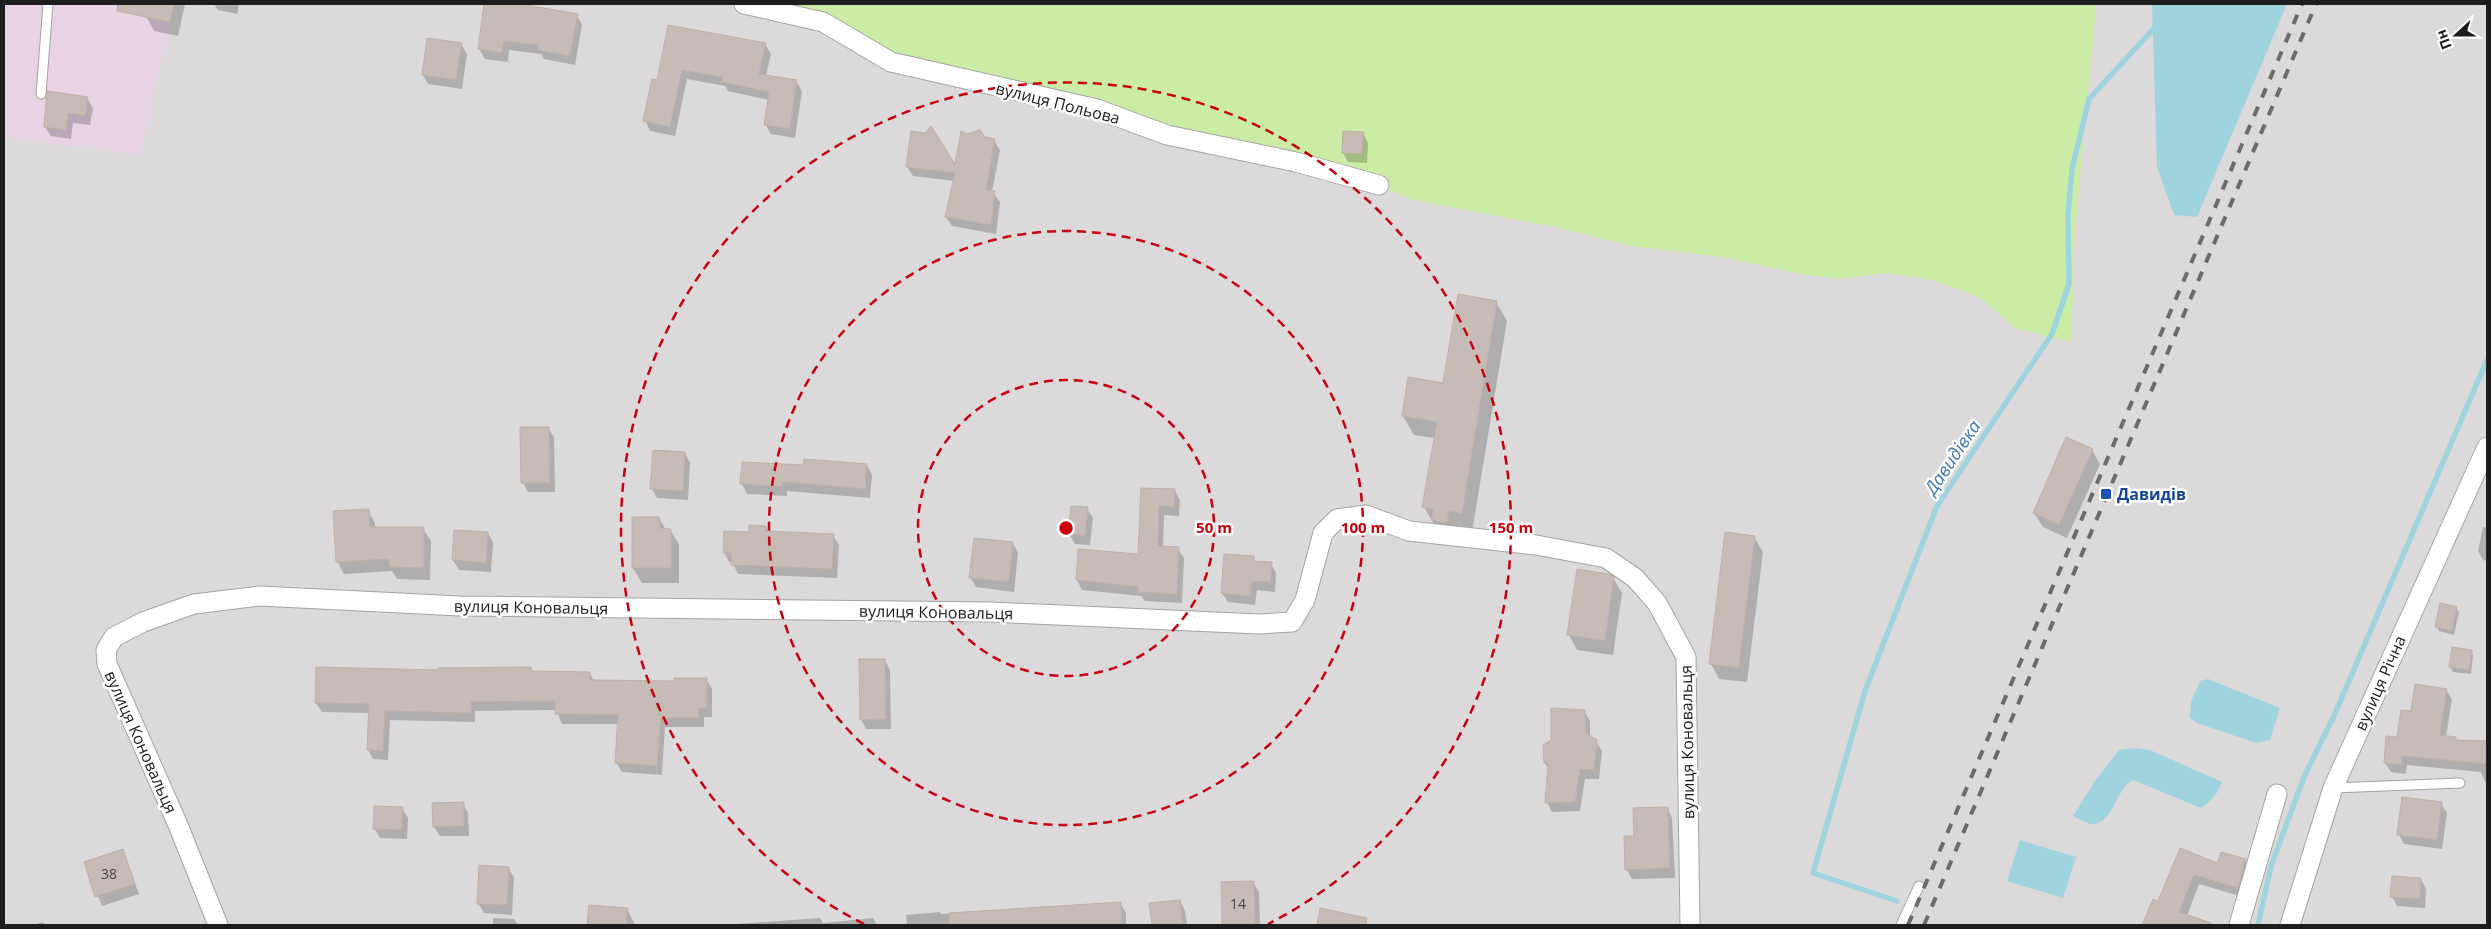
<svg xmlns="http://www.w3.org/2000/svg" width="2491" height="929" viewBox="0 0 2491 929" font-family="'Open Sans',sans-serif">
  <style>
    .residential { fill: #dbd9da }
    .industrial { fill: #e8d3e5 }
    .grass { fill: #cbeca4 }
    .water { fill: #9fd4df }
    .shadow { fill: #0003 }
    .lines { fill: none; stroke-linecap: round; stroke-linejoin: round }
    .stream { stroke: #9fd4df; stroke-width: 5.5 }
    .building { fill: #c7bbb5; stroke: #c1afa3 }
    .lane-casing { stroke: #a4a4a4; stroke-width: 11 }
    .street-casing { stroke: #a4a4a4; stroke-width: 21 }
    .lane { stroke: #fff; stroke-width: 9 }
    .street { stroke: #fff; stroke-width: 19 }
    .rail { stroke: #6b6b6b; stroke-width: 4; stroke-dasharray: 10 10; stroke-linecap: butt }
    .ring { fill: none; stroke: #c9000b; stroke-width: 2.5; stroke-dasharray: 9 6 }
    .transit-dot { fill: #1a4fb4; stroke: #fff; stroke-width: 2 }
    .labels { text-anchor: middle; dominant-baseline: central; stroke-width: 5; stroke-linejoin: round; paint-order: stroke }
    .number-label { font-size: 14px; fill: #484443 }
    .street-label { font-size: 16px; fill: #1d1d1d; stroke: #fff }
    .transit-label { font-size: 16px; font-weight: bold; fill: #164399; stroke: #fff; text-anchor: start }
    .water-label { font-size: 18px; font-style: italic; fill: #417aa9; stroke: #fff }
    .centre { fill: #c9000b; stroke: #fff; stroke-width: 2.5 }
    .ring-label { font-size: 15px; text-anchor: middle; font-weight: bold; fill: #c9000b; stroke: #fff; stroke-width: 5; stroke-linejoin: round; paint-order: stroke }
  </style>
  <rect width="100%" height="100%" fill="#efeae2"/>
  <path class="residential" d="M4 4H2487V925H4Z"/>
  <path class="industrial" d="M4 4H174L140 155 4 137Z"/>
  <path class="grass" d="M744 4H2096L2075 232 2071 342 2015 328 1981 298 1933 280 1885 273 1838 279 1801 274 1721 257 1632 246 1550 226 1409 199 1379 185 891 62 823 22Z"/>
  <path class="water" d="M2152 4H2287L2197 217 2174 215 2157 167Z
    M2208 679 2280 708 2270 740 2256 743 2197 723 2190 718 2191 702 2200 681Z
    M2133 748 2150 750 2222 782C2218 793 2212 801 2201 808L2133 780C2117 786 2113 826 2091 824 2086 823 2079 819 2073 816L2095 781 2119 750Z
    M2020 840 2076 857 2063 898 2007 881Z"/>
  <path class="shadow" d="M148 4H185L178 36 154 31 146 16Z
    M214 4H239L237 14 218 10Z
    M486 4H514L577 16 582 25 575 65 544 59 541 54 509 50 508 62 485 59 479 49Z
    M669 26 765 44 771 54 766 76 796 81 802 91 795 138 771 134 765 124 769 100 728 91 725 86 687 79 675 136 650 131 645 121 658 82Z
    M461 44 467 54 462 89 428 84 423 75Z
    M87 98 93 108 90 125 73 123 71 139 51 136 45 127Z
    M1363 133 1368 143 1367 163 1348 162 1343 153Z
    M984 139 994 140 1000 150 992 192 1000 202 996 234 952 226 946 217 954 181 913 176 907 167H956Z
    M1496 302 1507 321 1472 532 1435 526 1424 507 1435 438 1414 435 1403 416 1444 384Z
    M548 428 554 437 555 492H528L523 483Z
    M2092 450 2100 464 2067 538 2043 527 2034 513Z
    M685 453 690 463 688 500 657 498 652 488Z
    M867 465 872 475 870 498 787 491V496L747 494 742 484 804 467Z
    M1142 489 1175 491 1180 500 1179 516 1164 515 1163 548 1178 549 1184 558 1182 603 1145 601 1141 596 1082 590 1077 580 1079 550 1139 556Z
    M1087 509 1093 518 1090 545 1075 544 1069 534Z
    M368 511 375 523V528L423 529 431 541 430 580 397 579 392 571 344 574 337 561Z
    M633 518H659L666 530H670L679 544V583H642L633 568Z
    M766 527 769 533 833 536 839 545 837 578 738 574 732 562H729L724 552 750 533Z
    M2483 527 2487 528V561L2483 560 2478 551Z
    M488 533 493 543 491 572 459 570 453 560Z
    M1754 537 1763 552 1747 682 1719 679 1711 664Z
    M1013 543 1018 553 1014 592 976 587 970 577Z
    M1253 558 1256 562 1271 564 1276 573 1275 592 1257 590 1255 605 1228 602 1222 593Z
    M1613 578 1622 593 1613 655 1577 650 1569 635Z
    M2456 608 2459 612 2454 635 2439 631 2437 627Z
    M2453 648 2471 651 2473 655 2471 674 2453 672 2450 667Z
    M885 660 890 670 891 729H866L861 719Z
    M531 668 533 673H590L594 682H676L706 679 712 689V717H704V727H665L662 775 622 772 616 762 619 724H562L556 710 475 711V722L390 720 388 760 373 759 368 750 370 713 322 712 316 703 439 671Z
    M2446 690 2452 699 2446 737 2455 738 2457 741 2487 742V786L2481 772 2407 765 2406 774 2391 772 2385 763 2412 713Z
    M1584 711 1590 721V737L1596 741 1602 751 1599 779H1585L1580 811 1552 812 1547 802 1549 770 1545 763 1552 740Z
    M463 804 468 813 469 836H440L434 827Z
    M2441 804 2447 813 2442 849 2404 844 2399 834Z
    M402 808 408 818 407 839 380 838 374 828Z
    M1667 808 1672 818 1675 878 1632 879 1627 870 1636 837Z
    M2181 849 2218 865 2245 861 2251 870 2243 897 2199 884 2187 916 2213 925H2144L2154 901 2159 903Z
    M123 851 139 894 102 906 85 863Z
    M508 868 514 877 512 915 484 913 478 903Z
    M2421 879 2426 889 2425 908 2397 906 2392 896Z
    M1253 882 1259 892 1260 925H1224Z
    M1180 901 1185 911 1187 925H1153L1151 904Z
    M1120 903 1126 913V925H907L906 915 940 912 941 914 998 912Z
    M590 906 627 909 635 925H589Z
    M493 918 514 919 518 925H493Z
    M820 918 823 923 873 918 877 925 736 924Z
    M43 922 45 925H33Z"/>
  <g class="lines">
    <path class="stream" d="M1897 901 1813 873 1865 691 1937 506 2052 334 2069 284 2068 215 2072 169 2089 99 2158 24
      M2258 925 2271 866 2304 777 2333 718 2487 360"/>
  </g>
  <path class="building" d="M118 4H174L170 22 117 11Z
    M484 4H521L578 14 570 56 537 50 538 45 504 41 502 53 478 49Z
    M668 25 766 43 759 74 797 80 790 129 764 125 769 92 722 82V77L682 70 670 127 643 121 652 79 657 80Z
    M427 38 462 43 456 80 422 75Z
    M47 91 88 97 85 116 68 113 66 130 44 127Z
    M931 126 955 164 961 131 967 134 980 130 985 137 995 139 986 190 995 191 991 225 945 217 955 173 906 167 911 131 925 133Z
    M1343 131 1364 132 1362 154 1342 153Z
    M1458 294 1497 301 1462 514 1449 511 1447 523 1431 520 1433 509 1422 507 1437 422 1402 416 1408 377 1443 383Z
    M520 427H549L550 483H521Z
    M2066 437 2093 449 2059 525 2033 513Z
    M653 450 685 452 683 491 650 489Z
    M804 459 867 464 865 489 782 482V487L740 484 742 462 803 465Z
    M1141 488 1175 489 1174 507 1159 506 1158 546 1179 547 1177 594 1138 592V587L1076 580 1078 549 1138 554Z
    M1071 506 1088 507 1085 536 1068 534Z
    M369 509 370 527H424V568L389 567V559L336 562 333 511Z
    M632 517H659L660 528 671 529V568H632Z
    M749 525 766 526V531L834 534 832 569 731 565V553H723L724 531 749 532Z
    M454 530 488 532 486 563 452 560Z
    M1725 532 1755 536 1739 668 1709 664Z
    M974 538 1013 542 1009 582 969 578Z
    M1224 554 1254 556V561L1272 562 1270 582 1252 581 1250 596 1221 593Z
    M1577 569 1609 574 1614 577 1605 641 1567 635Z
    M2440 603 2457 607 2452 631 2435 627Z
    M2452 647 2472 650 2469 670 2449 667Z
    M859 659H885L886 719 860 720Z
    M316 667 438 670V668L531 667V671L590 672V680L674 681V678H707V708H699V718H661L657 766 615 763 618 715 555 714V701L471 702V713L385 711 383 751 367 750 369 704 315 703Z
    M2415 684 2447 689 2440 735 2456 737V740L2487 741V764L2402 756V765L2384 763 2386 736 2397 737 2401 710 2411 711Z
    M1551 708 1585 710 1586 733 1597 740 1594 770 1580 769 1575 802 1545 803 1548 764 1544 763 1543 745 1551 740Z
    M2402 797 2442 802 2437 840 2397 835Z
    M464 802V826L433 827 432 803Z
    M374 806 403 807 402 830 373 829Z
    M1668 807 1670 868 1625 870 1624 836H1634L1633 808Z
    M2180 848 2217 863 2221 852 2246 859 2238 888 2194 875 2179 912 2211 923V925H2142L2153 899 2158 901Z
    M123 849 135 884 95 897 84 862Z
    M479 865 509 867 507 905 477 904Z
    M2392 876 2421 878 2420 899 2390 897Z
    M1254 881 1255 924 1222 925 1221 882Z
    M1180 900 1183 925H1152L1149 903Z
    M1121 902 1122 925H949V913Z
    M589 905 628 908 626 925H587Z
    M1320 908 1367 918 1366 925H1317Z"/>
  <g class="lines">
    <defs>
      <path id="lane" d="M41 94 48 4
        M2333 788 2460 783
        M1901 925 1919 886"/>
      <path id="street" d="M744 4 823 22 891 62 1097 109 1167 135 1296 162 1379 185
        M218 925 178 825 107 664 106 650 114 637 143 622 194 604 260 596 460 606 991 612 1259 624 1292 622 1305 600 1323 533 1337 519 1366 515 1409 531 1536 545 1606 558 1635 578 1657 603 1686 657 1690 925
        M2239 925 2277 794
        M2290 925 2333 788 2487 447"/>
    </defs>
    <use href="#lane" class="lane-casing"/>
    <use href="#street" class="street-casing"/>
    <use href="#lane" class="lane"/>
    <use href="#street" class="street"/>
    <path class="rail" d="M1908 925 2302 4
      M1924 925 2316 4"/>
  </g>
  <g class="ring">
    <circle cx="1066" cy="528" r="148"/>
    <circle cx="1066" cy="528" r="297"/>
    <path d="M864 924A445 445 0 1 1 1268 924"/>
  </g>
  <rect class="transit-dot" x="2100" y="488" width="12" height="12" rx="2.5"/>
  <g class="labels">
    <g class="number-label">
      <text x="109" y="873">38</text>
      <text x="1238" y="903">14</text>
    </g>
    <g class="street-label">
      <text transform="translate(1058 103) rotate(14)">вулиця Польова</text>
      <text transform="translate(531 607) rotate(1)">вулиця Коновальця</text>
      <text transform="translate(936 612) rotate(1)">вулиця Коновальця</text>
      <text transform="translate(2380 683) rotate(-66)">вулиця Річна</text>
      <text transform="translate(141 742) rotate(66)">вулиця Коновальця</text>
      <text transform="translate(1687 742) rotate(-91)">вулиця Коновальця</text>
    </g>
    <g class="transit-label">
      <text x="2117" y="494">Давидів</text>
    </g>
    <g class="water-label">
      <text transform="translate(1952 457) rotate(-56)">Давидівка</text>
    </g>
  </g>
  <circle cx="1066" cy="528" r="8" class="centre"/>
  <g class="ring-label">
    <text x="1214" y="533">50 m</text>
    <text x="1363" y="533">100 m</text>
    <text x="1511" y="533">150 m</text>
  </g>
  <rect width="2491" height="929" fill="none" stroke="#1d1d1d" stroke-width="10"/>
  <g transform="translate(2456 35) rotate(249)" stroke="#ffffff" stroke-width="4" paint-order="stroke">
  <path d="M0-4L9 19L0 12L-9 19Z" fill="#1d1d1d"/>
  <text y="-8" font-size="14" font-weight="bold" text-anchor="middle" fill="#1d1d1d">Пн</text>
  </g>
</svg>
